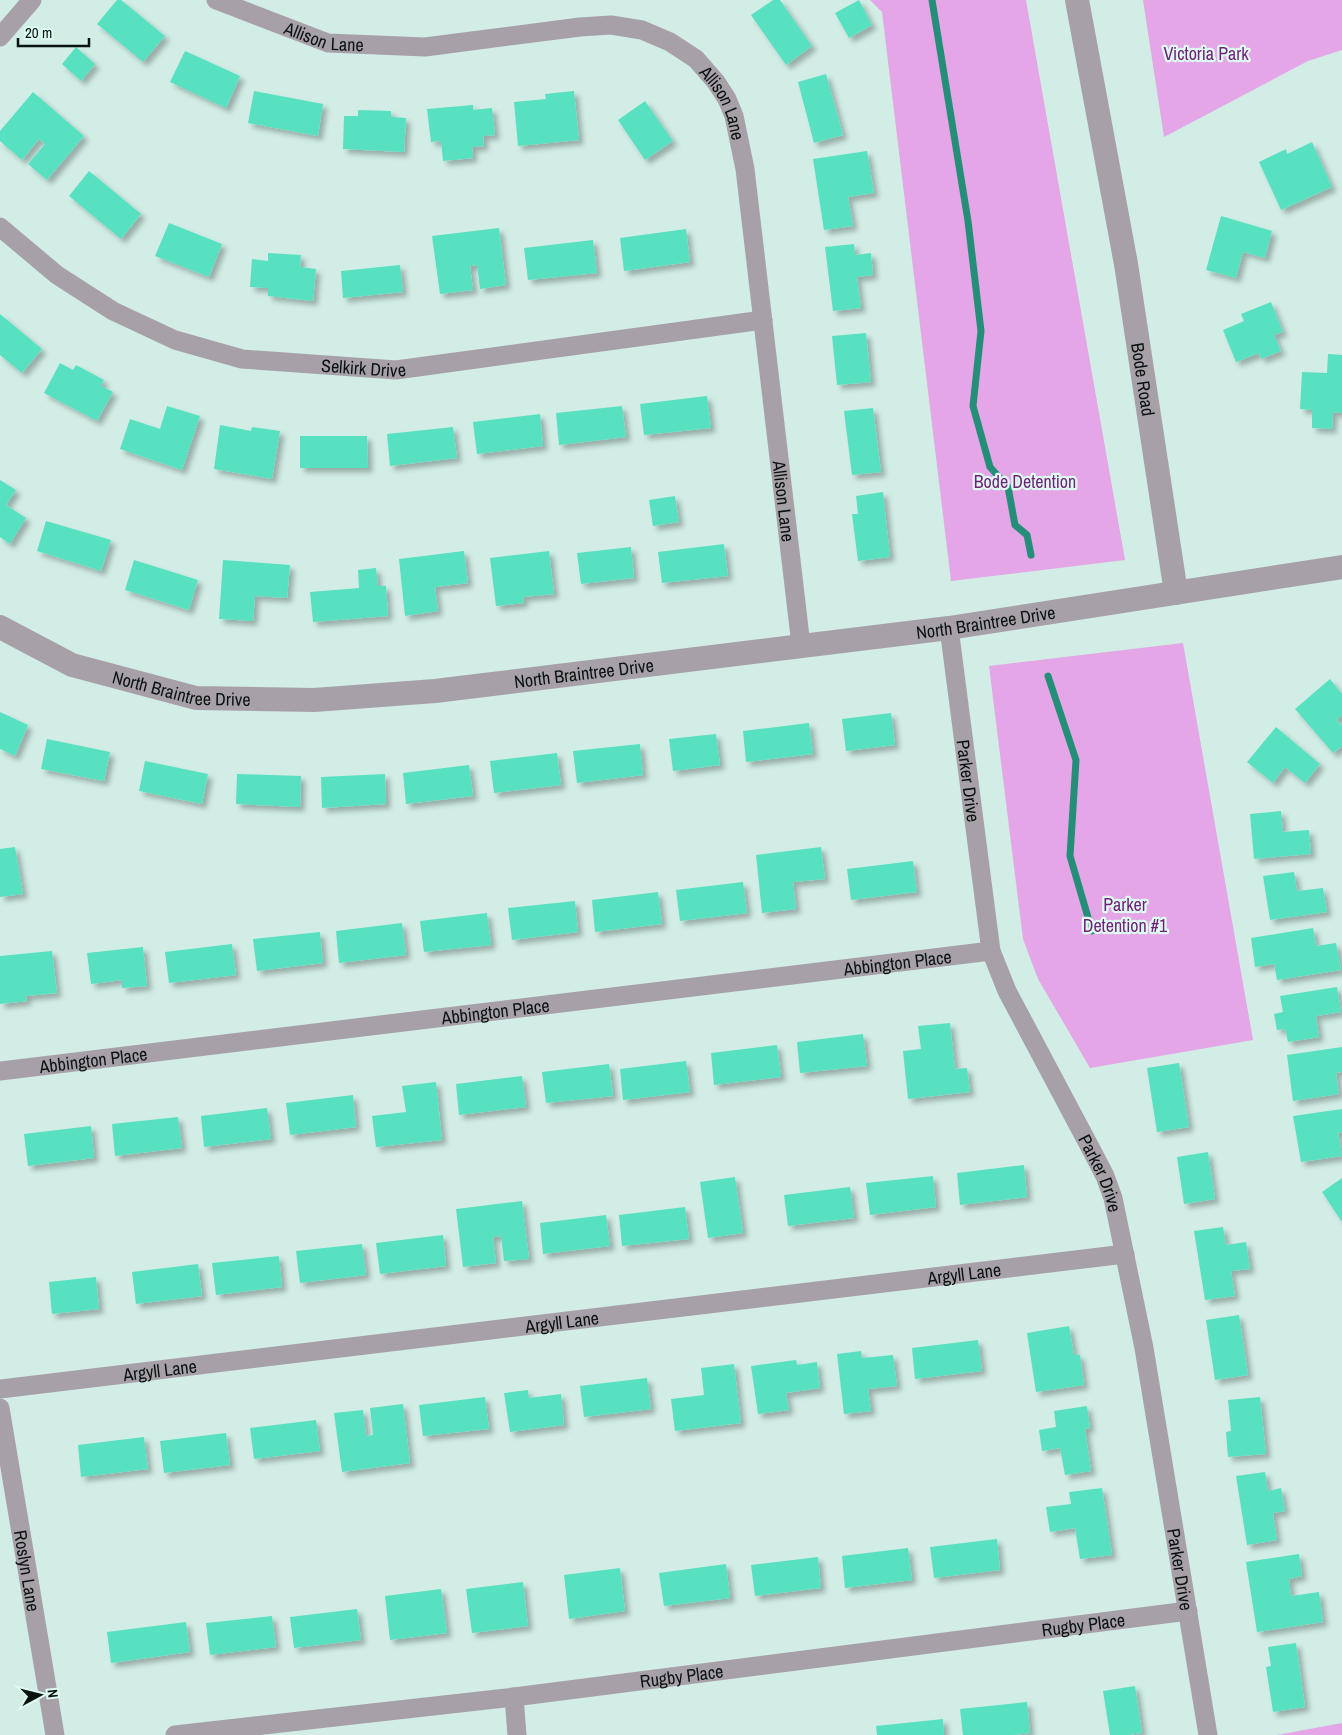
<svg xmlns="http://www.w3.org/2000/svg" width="1342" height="1735" viewBox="0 0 1342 1735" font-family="'Archivo Narrow',sans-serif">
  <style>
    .green { fill: #e4a6e6 }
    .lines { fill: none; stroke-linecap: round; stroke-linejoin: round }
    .stream { stroke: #258e78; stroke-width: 7 }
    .building { fill: #59e1c1; filter: url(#shadow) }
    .minor { stroke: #a8a0a8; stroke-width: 19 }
    .tertiary { stroke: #a8a0a8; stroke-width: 24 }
    .labels { text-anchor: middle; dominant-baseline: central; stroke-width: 4.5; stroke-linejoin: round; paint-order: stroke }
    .street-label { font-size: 18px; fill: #091310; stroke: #defbf2 }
    .park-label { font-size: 18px; fill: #732078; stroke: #defbf2 }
  </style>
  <defs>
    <filter id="shadow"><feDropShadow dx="4.5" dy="4.5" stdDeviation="2.5" flood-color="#0004"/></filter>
  </defs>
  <rect width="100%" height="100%" fill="#d1ede5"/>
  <path class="green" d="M870 0H1026L1125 560 951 581 882 12Z
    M1143 0H1342V50L1308 61 1164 137Z
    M1183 643 1253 1040 1090 1068 1038 979 1023 939 989 666Z
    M1342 1723V1735H1277Z"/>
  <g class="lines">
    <path class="stream" d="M932 0 968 221 981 331 973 406 990 467 1008 487 1015 525 1027 535 1031 555
      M1048 676 1076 760 1070 856 1092 931"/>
  </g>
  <path class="building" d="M117 0H121L165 36 143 62 97 24Z
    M773 0H780L812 46 786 65 751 15Z
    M859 0 872 25 849 38 835 13Z
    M76 47 95 64 81 81 62 64Z
    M185 51 240 76 226 108 170 82Z
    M826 74 843 135 814 143 798 82Z
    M254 91 323 104 318 136 248 123Z
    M574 91 579 140 518 146 514 102 546 99 545 94Z
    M33 92 84 136 47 180 28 164 45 144 39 139 22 160 0 141V131Z
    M645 101 673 141 645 160 618 120Z
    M473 105V110L492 108 495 135 483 136 484 146 472 147 473 158 443 161 441 141 431 142 427 109Z
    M358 110 391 111V117L406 118 404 152 343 149 344 116H358Z
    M1312 142 1332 187 1281 210 1259 162 1286 149 1287 154Z
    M867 151 874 193 848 197 853 226 824 230 813 159Z
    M89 171 141 214 121 239 69 196Z
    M1221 216 1272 231 1265 258 1243 252 1236 278 1206 270Z
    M169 223 222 244 209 277 155 256Z
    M499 228 506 285 480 289 477 265 470 266 473 290 440 294 432 236Z
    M686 229 690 262 624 271 620 238Z
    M593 240 597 273 528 280 524 248Z
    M854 244 855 255 871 253 873 275 857 277 861 308 833 311 825 247Z
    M268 253 301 255 300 267 316 269 313 301 268 296V288L250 287 252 259 268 261Z
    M400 265 403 292 343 298 341 271Z
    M1271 302 1283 332 1274 335 1281 351 1261 359 1259 353 1236 362 1223 330 1244 321 1241 314Z
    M0 314 42 349 22 373 0 355Z
    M866 333 871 382 837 385 832 336Z
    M1328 354 1342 355V413L1333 412 1332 429 1312 428V410L1300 409 1302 372 1327 373Z
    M60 363 73 370 76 365 104 380 101 386 113 392 97 421 44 393Z
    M707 396 711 428 644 435 640 404Z
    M167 406 200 416 182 470 120 449 130 419 160 429Z
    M622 406 626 437 559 445 556 413Z
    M873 408 881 472 852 475 844 411Z
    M540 414 543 446 477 454 473 422Z
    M220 425 251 431 252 427 280 431 272 479 214 469Z
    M453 427 457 458 390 466 387 434Z
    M300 436H367L368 468H300Z
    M0 480 16 490 6 505 26 518 10 544 0 537Z
    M883 492 890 557 858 561 852 514H858L856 496Z
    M675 496 679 522 653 526 649 500Z
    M46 521 111 540 101 571 37 551Z
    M724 544 728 576 662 583 658 552Z
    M631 547 634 578 581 584 577 553Z
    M464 551 468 583 435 587 438 611 405 616 399 559Z
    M549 551 554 594 523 597 524 603 496 606 490 558Z
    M134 560 198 580 189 610 125 590Z
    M223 560 290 565 287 598 255 596 253 621 219 619Z
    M376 568 378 586H386L388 616 313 622 310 592 359 588 358 570Z
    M1330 679 1342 694V715L1337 720 1342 726V746L1333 753 1295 709Z
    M0 712 28 725 15 756 0 749Z
    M891 713 895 745 846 751 842 719Z
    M809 723 813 754 746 762 743 731Z
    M1276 727 1320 764 1305 783 1285 767 1273 783 1247 762Z
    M716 734 720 765 673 771 669 739Z
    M47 739 110 752 104 781 41 769Z
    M640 744 643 775 577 783 573 751Z
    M557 753 561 785 494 793 490 761Z
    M145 761 208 774 202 804 139 791Z
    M469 765 473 796 406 804 403 773Z
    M237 774 301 776 300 807 236 804Z
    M385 774 386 804 322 808 321 777Z
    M1281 811 1283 832 1309 830 1311 854 1254 859 1250 814Z
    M15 847 23 894 0 897V849Z
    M821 847 825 879 793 882 796 909 762 913 756 855Z
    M913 861 917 892 851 900 847 869Z
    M1294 872 1297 891 1323 888 1327 912 1270 920 1263 876Z
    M743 882 747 913 680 921 676 890Z
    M658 892 662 924 595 932 592 900Z
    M575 901 578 932 512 940 508 908Z
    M487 913 491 945 424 952 420 921Z
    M402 923 406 955 339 963 336 931Z
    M1313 928 1316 946 1336 943 1341 970 1277 980 1274 964 1255 967 1251 938Z
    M320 932 323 963 257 971 253 939Z
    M232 944 236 975 169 983 165 952Z
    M143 947 147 986 122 988V980L91 984 87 953Z
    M52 951 57 993 26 996 27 1001 0 1004V956Z
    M1337 987 1341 1012 1316 1016 1319 1037 1288 1042 1285 1029 1277 1030 1274 1014 1283 1012 1280 996Z
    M950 1023 955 1069 967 1068 970 1092 908 1099 903 1051 921 1049 918 1026Z
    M863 1034 867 1066 800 1073 797 1042Z
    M777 1045 781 1077 714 1085 711 1053Z
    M1342 1047V1072L1336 1073 1339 1094 1293 1101 1287 1055Z
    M686 1061 690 1092 623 1100 620 1069Z
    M1179 1063 1189 1127 1157 1132 1147 1068Z
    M609 1064 613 1096 546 1103 542 1072Z
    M522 1076 526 1107 459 1115 456 1084Z
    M436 1082 442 1140 376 1147 372 1116 406 1112 402 1086Z
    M353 1095 356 1127 290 1135 286 1103Z
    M267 1108 271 1139 204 1147 201 1116Z
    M1342 1109V1132L1338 1133 1342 1156 1301 1162 1293 1116Z
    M178 1117 182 1148 115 1156 112 1124Z
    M91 1126 94 1158 28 1166 24 1134Z
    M1208 1152 1215 1199 1184 1204 1177 1157Z
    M1024 1165 1027 1197 960 1205 957 1173Z
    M933 1176 936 1207 870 1215 866 1183Z
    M735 1177 743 1233 708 1238 700 1182Z
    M1342 1178V1222L1322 1192Z
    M850 1187 854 1218 788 1226 784 1195Z
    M522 1201 529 1259 504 1261 501 1236 493 1237 496 1263 463 1267 456 1209Z
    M685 1207 689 1239 622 1246 619 1215Z
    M606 1215 610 1246 543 1254 540 1223Z
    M1223 1227 1226 1245 1246 1242 1250 1269 1231 1271 1235 1296 1205 1300 1194 1231Z
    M443 1235 446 1266 380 1274 376 1243Z
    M362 1244 366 1275 300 1283 296 1251Z
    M279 1256 282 1287 216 1295 212 1263Z
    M198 1264 202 1296 136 1304 132 1272Z
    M96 1277 99 1309 52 1314 49 1282Z
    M1239 1315 1248 1375 1215 1380 1206 1320Z
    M1069 1326 1074 1355H1080L1084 1385 1036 1392 1027 1333Z
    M978 1340 982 1371 915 1379 912 1348Z
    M861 1351 862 1358 893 1355 897 1386 868 1389 871 1411 844 1414 837 1354Z
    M796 1360 797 1365 817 1362 820 1388 786 1393 789 1410 758 1414 751 1366Z
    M734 1364 741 1423 675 1431 671 1399 704 1395 701 1368Z
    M647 1378 651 1409 584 1417 580 1386Z
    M528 1390 529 1398 561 1394 564 1425 510 1432 504 1393Z
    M485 1397 489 1429 423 1436 419 1405Z
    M1260 1397 1266 1454 1228 1457 1226 1432 1231 1431 1228 1400Z
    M403 1404 410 1463 342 1472 334 1413 363 1410 366 1436 373 1435 370 1408Z
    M1087 1406 1090 1428 1085 1429 1091 1471 1065 1475 1060 1448 1042 1451 1039 1430 1056 1427 1054 1411Z
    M316 1420 320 1451 254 1459 250 1428Z
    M226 1433 230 1465 164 1473 160 1441Z
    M144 1437 148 1469 81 1477 78 1445Z
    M1265 1472 1268 1491 1281 1488 1285 1511 1273 1513 1277 1540 1247 1545 1236 1476Z
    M1102 1488 1112 1555 1080 1559 1075 1528 1050 1532 1046 1507 1071 1504 1069 1492Z
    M997 1539 1000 1570 934 1578 930 1547Z
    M908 1548 912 1580 845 1588 842 1556Z
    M1299 1554 1302 1576 1289 1579 1291 1596 1319 1592 1323 1622 1257 1632 1246 1562Z
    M818 1557 821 1588 755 1596 751 1565Z
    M726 1564 730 1598 664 1606 659 1573Z
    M620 1568 625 1611 569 1619 564 1575Z
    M523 1582 528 1626 472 1633 466 1589Z
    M441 1589 447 1633 390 1640 385 1596Z
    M357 1609 361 1640 294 1648 290 1617Z
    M272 1616 276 1647 210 1655 206 1623Z
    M186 1622 190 1652 111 1663 107 1632Z
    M1296 1643 1305 1707 1273 1712 1266 1667 1271 1666 1268 1647Z
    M1135 1686 1142 1733 1128 1735H1110L1103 1691Z
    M1027 1702 1030 1733 1013 1735H963L960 1709Z
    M943 1719 944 1735H877L876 1726Z"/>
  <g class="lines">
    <g class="minor">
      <path id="s1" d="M216 0 328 43 425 47 580 27 611 25 642 30 670 42 696 59 716 82 727 99 734 116 745 169 801 645"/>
      <path d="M0 37 32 0"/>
      <path id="s2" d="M0 227 57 275 113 311 175 340 242 359 396 370 763 320"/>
      <path id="s3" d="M949 628 991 951 1007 991 1092 1151 1105 1176 1113 1198 1144 1348 1208 1735"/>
      <path id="s4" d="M0 1071 991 951"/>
      <path id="s5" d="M0 1389 1125 1254"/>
      <path id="s6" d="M0 1408 55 1735"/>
      <path d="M514 1697 517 1735"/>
      <path id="s7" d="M175 1735 514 1697 1188 1611"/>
    </g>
    <g class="tertiary">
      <path id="s8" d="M1077 0 1126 264 1176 593"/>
      <path id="s9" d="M0 627 72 665 196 698 314 700 435 691 949 628 1342 567"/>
    </g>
  </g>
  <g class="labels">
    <g class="street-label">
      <text stroke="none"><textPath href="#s1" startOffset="115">Allison Lane</textPath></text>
      <text stroke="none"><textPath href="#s1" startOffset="550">Allison Lane</textPath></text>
      <text stroke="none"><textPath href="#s2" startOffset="401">Selkirk Drive</textPath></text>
      <text stroke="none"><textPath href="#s8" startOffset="385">Bode Road</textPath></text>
      <text stroke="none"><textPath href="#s1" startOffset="955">Allison Lane</textPath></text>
      <text stroke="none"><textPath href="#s9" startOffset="1004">North Braintree Drive</textPath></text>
      <text stroke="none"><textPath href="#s9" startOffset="599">North Braintree Drive</textPath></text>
      <text stroke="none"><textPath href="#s9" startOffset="194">North Braintree Drive</textPath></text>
      <text stroke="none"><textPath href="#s3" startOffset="154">Parker Drive</textPath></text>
      <text stroke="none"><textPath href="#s4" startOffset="904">Abbington Place</textPath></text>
      <text stroke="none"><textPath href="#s4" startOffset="499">Abbington Place</textPath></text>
      <text stroke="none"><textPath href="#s4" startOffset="94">Abbington Place</textPath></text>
      <text stroke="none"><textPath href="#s3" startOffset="574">Parker Drive</textPath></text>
      <text stroke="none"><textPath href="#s5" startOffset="971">Argyll Lane</textPath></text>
      <text stroke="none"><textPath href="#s5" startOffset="566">Argyll Lane</textPath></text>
      <text stroke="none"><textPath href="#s5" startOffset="161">Argyll Lane</textPath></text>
      <text stroke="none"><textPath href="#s3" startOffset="979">Parker Drive</textPath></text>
      <text stroke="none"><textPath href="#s6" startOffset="165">Roslyn Lane</textPath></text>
      <text stroke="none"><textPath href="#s7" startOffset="915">Rugby Place</textPath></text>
      <text stroke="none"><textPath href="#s7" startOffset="510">Rugby Place</textPath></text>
    </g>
    <g class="park-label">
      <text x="1206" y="53">Victoria Park</text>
      <text x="1025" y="481">Bode Detention</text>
      <text x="1125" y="904">Parker<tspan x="1125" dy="21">Detention #1</tspan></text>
    </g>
  </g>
  <g transform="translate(40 1695) rotate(83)" stroke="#defbf2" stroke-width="4" paint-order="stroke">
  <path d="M0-4L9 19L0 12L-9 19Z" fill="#091310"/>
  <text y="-8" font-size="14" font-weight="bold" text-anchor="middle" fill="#091310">N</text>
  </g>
  <path d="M18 38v8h71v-8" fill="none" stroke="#091310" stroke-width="2.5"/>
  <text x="25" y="38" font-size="15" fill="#091310" stroke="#defbf2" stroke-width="4" paint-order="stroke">20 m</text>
</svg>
